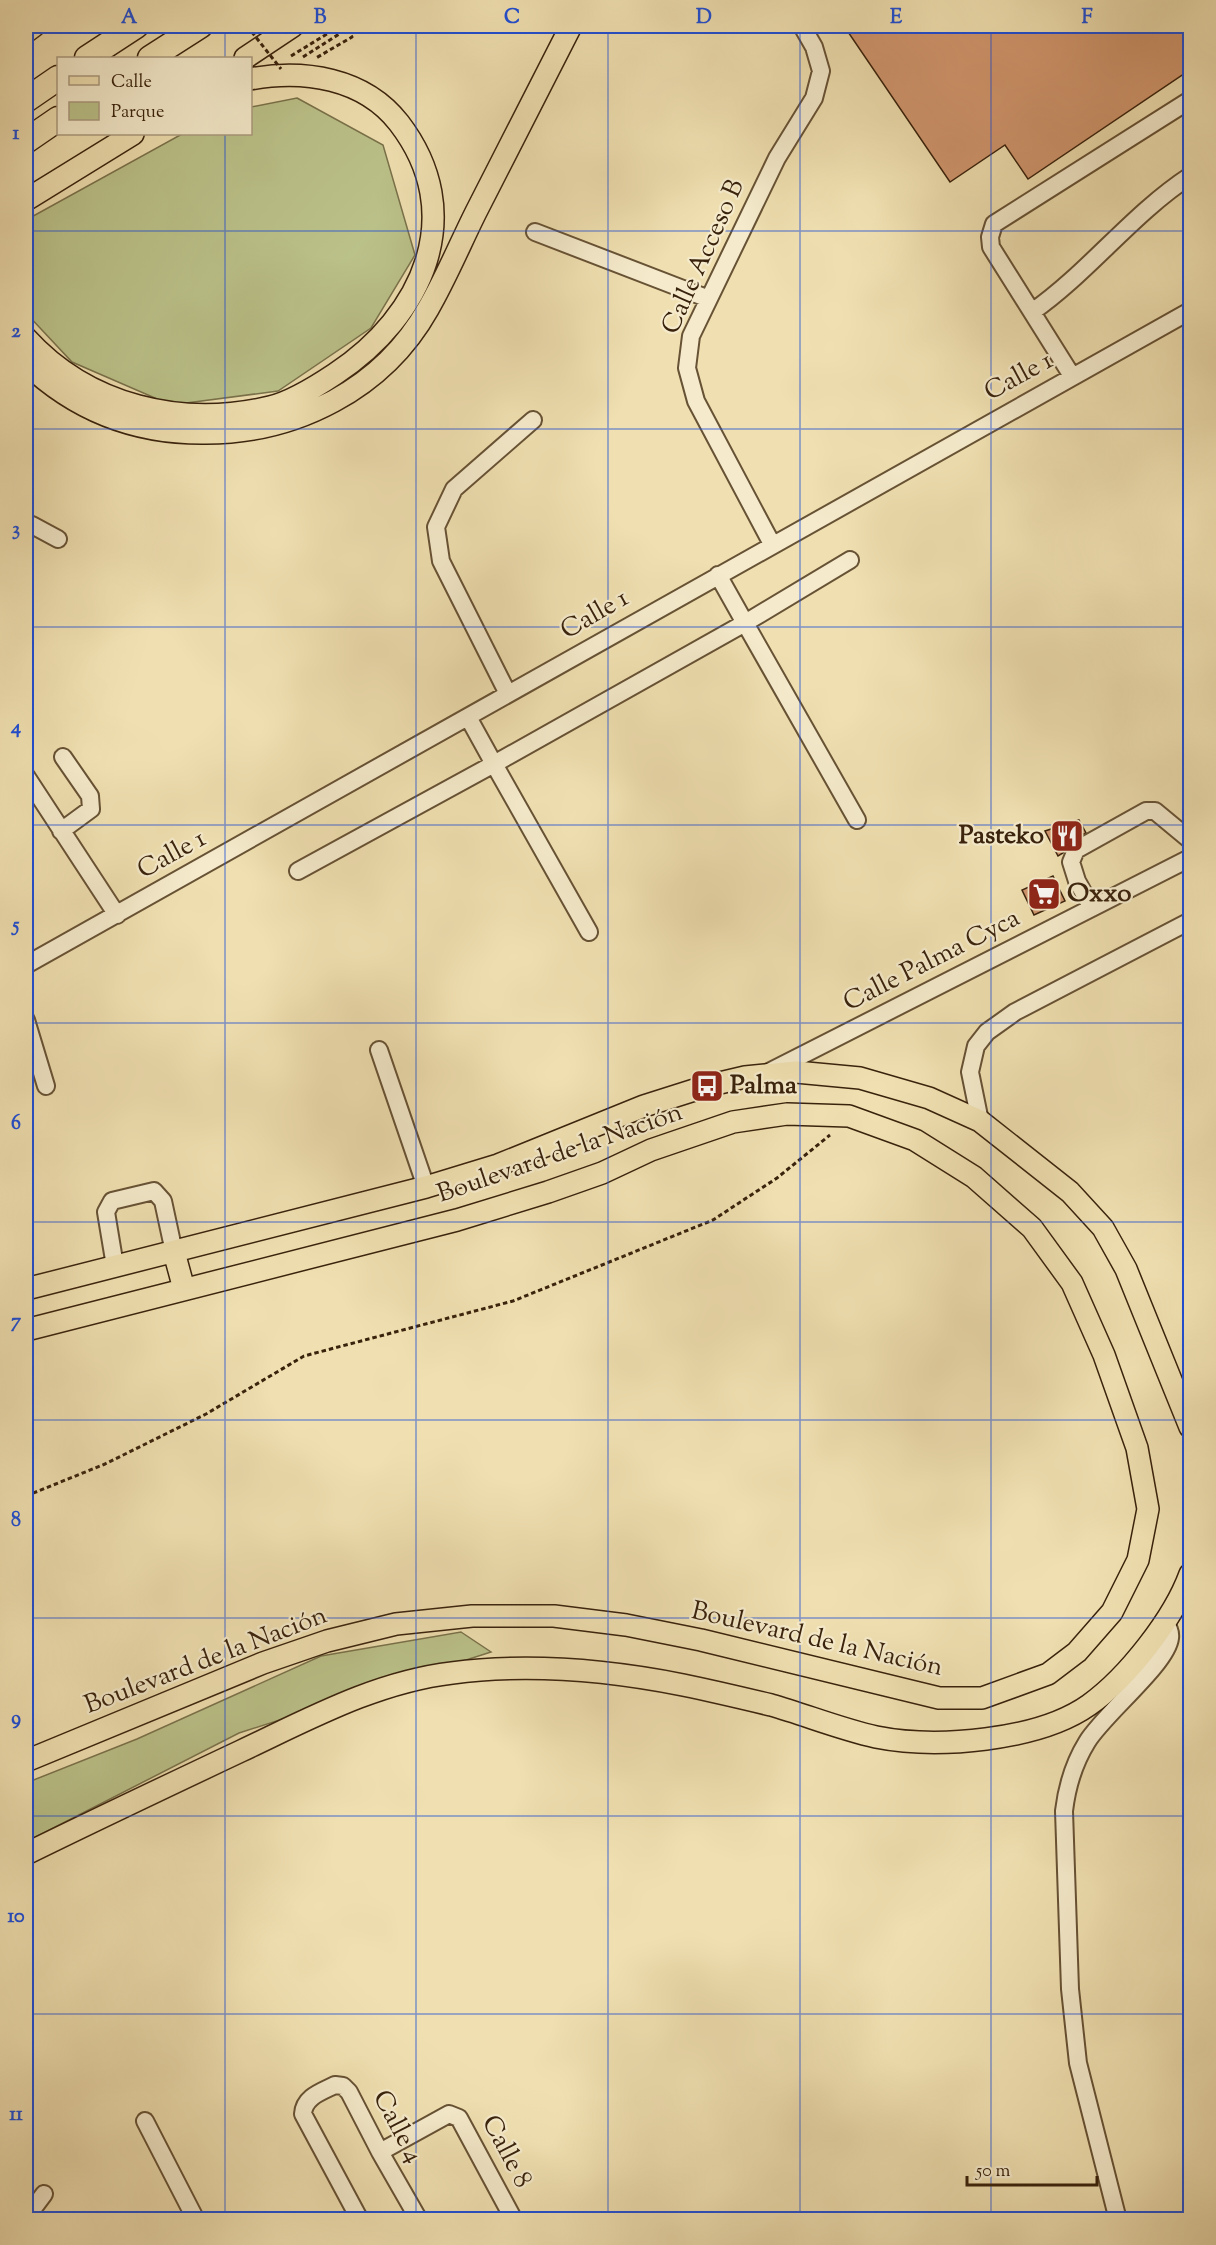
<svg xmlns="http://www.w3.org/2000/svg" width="1216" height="2245" viewBox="0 0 1216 2245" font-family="'Sorts Mill Goudy',serif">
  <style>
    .green { fill: #bbc28a; stroke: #7a724b; stroke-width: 1.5 }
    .building { fill: #d1966e; stroke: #39220c; stroke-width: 1.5 }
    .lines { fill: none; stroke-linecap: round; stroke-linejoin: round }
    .minor-casing { stroke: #675235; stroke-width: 20 }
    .major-casing { stroke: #39220c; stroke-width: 24 }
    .highway-casing { stroke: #39220c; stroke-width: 27 }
    .path { stroke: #39220c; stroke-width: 3; stroke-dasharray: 4.5 3; stroke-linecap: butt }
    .minor { stroke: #f5ebcc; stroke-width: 16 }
    .major { stroke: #f0e0b1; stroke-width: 21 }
    .highway { stroke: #f0e0b1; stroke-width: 24 }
    .path-bridge { stroke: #39220c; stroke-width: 3; stroke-dasharray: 4.5 3; stroke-linecap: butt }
    .grid { fill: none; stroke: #1d4ed8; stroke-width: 1.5; stroke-opacity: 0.55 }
    .labels { text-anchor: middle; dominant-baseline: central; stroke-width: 4.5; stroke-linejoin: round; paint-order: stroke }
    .street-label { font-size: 26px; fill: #39220c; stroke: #f5ebcc }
    .poi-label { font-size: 26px; font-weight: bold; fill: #39220c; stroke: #f5ebcc; text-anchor: start }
    .neatline { fill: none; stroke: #1d4ed8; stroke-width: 2 }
    .grid-label { font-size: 20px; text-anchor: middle; font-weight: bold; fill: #1d4ed8 }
  </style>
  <rect width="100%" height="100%" fill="#f0e0b1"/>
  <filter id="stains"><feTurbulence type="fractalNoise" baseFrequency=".00333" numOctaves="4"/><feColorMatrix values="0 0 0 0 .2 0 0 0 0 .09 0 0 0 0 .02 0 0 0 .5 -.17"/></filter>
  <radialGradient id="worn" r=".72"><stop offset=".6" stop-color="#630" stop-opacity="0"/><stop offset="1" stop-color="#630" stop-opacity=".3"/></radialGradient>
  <path class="green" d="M297 98 383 145 415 255 371 328 278 391 171 405 72 362 26 313V220L182 134H250L251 107Z
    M461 1632 491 1652 239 1733 26 1842V1783L137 1739 321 1656Z"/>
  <path class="building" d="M844 26H1180L1191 40V69L1028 179 1005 145 950 182Z
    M1079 820 1086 833 1070 841 1063 853 1058 856 1045 831Z
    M1053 876 1065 901 1034 915 1022 890Z"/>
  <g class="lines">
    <defs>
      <path id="minor" d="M535 232 709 299
        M1032 312C1089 272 1132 214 1190 176
        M1072 376 991 247 990 237 994 224 1190 100
        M26 525H32L58 539
        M772 544 696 401 687 368 691 336 777 158 814 98 821 71 814 47 802 26
        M850 560 745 623 857 820
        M508 694 441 561 436 527 454 489 533 420
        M468 717 494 764 745 623 718 575
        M26 776 117 915
        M61 831 91 809 90 796 63 757
        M298 871 494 764 589 932
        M1092 908 1077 881 1071 862 1076 850 1146 811H1155L1190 840
        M26 965 1190 311
        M26 1020 46 1086
        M379 1050 426 1187
        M769 1072 1190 858
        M980 1121 970 1072 976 1046 987 1032 1015 1012 1190 921
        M115 1266 106 1212 112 1201 154 1191 163 1201 174 1252
        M145 2121 196 2220
        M380 2152 449 2114 459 2118 514 2220
        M26 2218 44 2194
        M360 2220 303 2114C304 2097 321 2092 335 2085L343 2086 349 2092 380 2152 419 2220
        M1118 2220 1078 2063 1070 1989 1064 1811C1067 1786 1074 1763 1087 1742 1103 1715 1167 1664 1170 1638 1171 1632 1168 1627 1165 1622"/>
      <path id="major" d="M26 32 34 26
        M245 58 293 26
        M26 200 133 134
        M26 338C88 406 181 428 270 407 292 402 317 386 335 374 423 316 469 214 399 123 364 78 304 69 250 79
        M26 363C76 411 136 434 206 433 296 433 383 389 428 309 446 278 460 244 476 212 508 150 539 88 571 26
        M174 1252 184 1289
        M26 1289 426 1187 498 1165 644 1106 707 1086 745 1077 796 1072 860 1078 929 1098 980 1121 1070 1192 1103 1228 1126 1269 1190 1427
        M26 1330 457 1220 548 1192 602 1173 651 1150 733 1122 787 1114 849 1116 915 1140 974 1177 1032 1228 1072 1283 1104 1355 1137 1448 1148 1509 1138 1560 1112 1612 1077 1652 1048 1674 982 1698H939L701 1640 626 1625 554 1616H472L396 1624 327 1641 263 1663 26 1761
        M26 1854C97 1819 169 1785 241 1751 309 1719 376 1682 452 1673 528 1663 607 1670 683 1685 712 1691 742 1698 771 1705 806 1715 840 1729 876 1737 936 1749 1038 1741 1089 1705 1128 1677 1174 1618 1190 1574"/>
      <path id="highway" d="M87 58 136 26
        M150 58 200 26
        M26 100 58 78
        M26 141 58 119"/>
    </defs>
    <use href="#minor" class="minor-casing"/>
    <use href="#major" class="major-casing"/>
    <use href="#highway" class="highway-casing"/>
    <path class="path" d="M291 56 340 26
      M303 57 347 29 352 37 316 58
      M26 1496 105 1464 206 1414 304 1356 513 1301 713 1220 777 1178 830 1135"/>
    <use href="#minor" class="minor"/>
    <use href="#major" class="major"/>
    <use href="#highway" class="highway"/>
    <path class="path-bridge" d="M247 26 281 69"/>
  </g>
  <path class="grid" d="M225 26V58M416 26V2220M608 26V2220M800 26V2220M991 26V2220M225 134V2220M26 231H1190M26 429H1190M26 627H1190M26 825H1190M26 1023H1190M26 1222H1190M26 1420H1190M26 1618H1190M26 1816H1190M26 2014H1190"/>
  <defs>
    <symbol id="restaurant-square" viewBox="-11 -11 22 22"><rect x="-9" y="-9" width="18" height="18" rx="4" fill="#8f2418" stroke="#f5ebcc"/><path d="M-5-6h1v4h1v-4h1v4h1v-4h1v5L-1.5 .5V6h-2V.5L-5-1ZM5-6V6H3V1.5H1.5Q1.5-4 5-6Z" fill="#fff"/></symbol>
    <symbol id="supermarket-square" viewBox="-11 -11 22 22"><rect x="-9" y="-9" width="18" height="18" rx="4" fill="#8f2418" stroke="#f5ebcc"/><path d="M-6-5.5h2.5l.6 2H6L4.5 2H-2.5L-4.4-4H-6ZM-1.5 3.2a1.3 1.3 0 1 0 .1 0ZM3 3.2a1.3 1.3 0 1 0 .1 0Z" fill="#fff"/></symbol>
    <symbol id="bus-square" viewBox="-11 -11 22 22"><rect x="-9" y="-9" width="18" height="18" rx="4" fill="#8f2418" stroke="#f5ebcc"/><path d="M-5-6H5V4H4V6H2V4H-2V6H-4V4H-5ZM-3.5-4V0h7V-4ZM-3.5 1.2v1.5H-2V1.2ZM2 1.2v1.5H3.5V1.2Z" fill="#fff"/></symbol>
  </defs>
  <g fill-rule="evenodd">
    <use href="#restaurant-square" x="1048" y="817" width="38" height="38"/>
    <use href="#supermarket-square" x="1025" y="875" width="38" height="38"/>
    <use href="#bus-square" x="688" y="1067" width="38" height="38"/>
  </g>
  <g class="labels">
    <g class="street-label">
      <text transform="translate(704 257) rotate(-66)">Calle Acceso B</text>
      <text transform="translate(1019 377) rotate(-29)">Calle 1</text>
      <text transform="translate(595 615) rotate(-30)">Calle 1</text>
      <text transform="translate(172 855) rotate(-29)">Calle 1</text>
      <text transform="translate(932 961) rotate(-27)">Calle Palma Cyca</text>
      <text transform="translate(560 1154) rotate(-19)">Boulevard de la Nación</text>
      <text transform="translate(817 1640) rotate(13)">Boulevard de la Nación</text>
      <text transform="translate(206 1661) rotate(-21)">Boulevard de la Nación</text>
      <text transform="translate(397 2127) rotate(62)">Calle 4</text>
      <text transform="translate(506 2152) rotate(62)">Calle 8</text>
    </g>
    <g class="poi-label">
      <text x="1044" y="836" text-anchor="end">Pasteko</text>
      <text x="1067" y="894">Oxxo</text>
      <text x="730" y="1086">Palma</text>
    </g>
  </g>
  <rect width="1216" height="2245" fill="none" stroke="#f0e0b1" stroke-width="66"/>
  <rect x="57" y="57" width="195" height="78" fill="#f5ebcc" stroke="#aa9b7f" stroke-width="1.5"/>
  <rect x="69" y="76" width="30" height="9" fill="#f0e0b1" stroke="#aa9b7f" stroke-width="1.5"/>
  <text x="111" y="87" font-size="18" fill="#39220c">Calle</text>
  <rect x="69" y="102" width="30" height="18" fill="#bbc28a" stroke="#aa9b7f" stroke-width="1.5"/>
  <text x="111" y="117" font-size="18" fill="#39220c">Parque</text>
  <path d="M967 2176v9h130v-9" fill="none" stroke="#39220c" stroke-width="3"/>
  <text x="976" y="2176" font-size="18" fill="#39220c" stroke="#f5ebcc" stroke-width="4.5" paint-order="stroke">50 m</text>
  <rect x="33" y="33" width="1150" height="2179" class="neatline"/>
  <g class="grid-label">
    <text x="129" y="23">A</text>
    <text x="320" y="23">B</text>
    <text x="512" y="23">C</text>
    <text x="704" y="23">D</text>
    <text x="896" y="23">E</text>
    <text x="1087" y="23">F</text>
    <text x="16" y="139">1</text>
    <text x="16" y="337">2</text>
    <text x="16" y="535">3</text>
    <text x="16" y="733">4</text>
    <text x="16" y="931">5</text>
    <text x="16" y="1129">6</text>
    <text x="16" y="1327">7</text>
    <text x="16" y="1526">8</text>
    <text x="16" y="1724">9</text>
    <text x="16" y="1922">10</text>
    <text x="16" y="2120">11</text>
  </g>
  <rect width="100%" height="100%" filter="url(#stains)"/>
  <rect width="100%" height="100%" fill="url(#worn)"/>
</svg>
